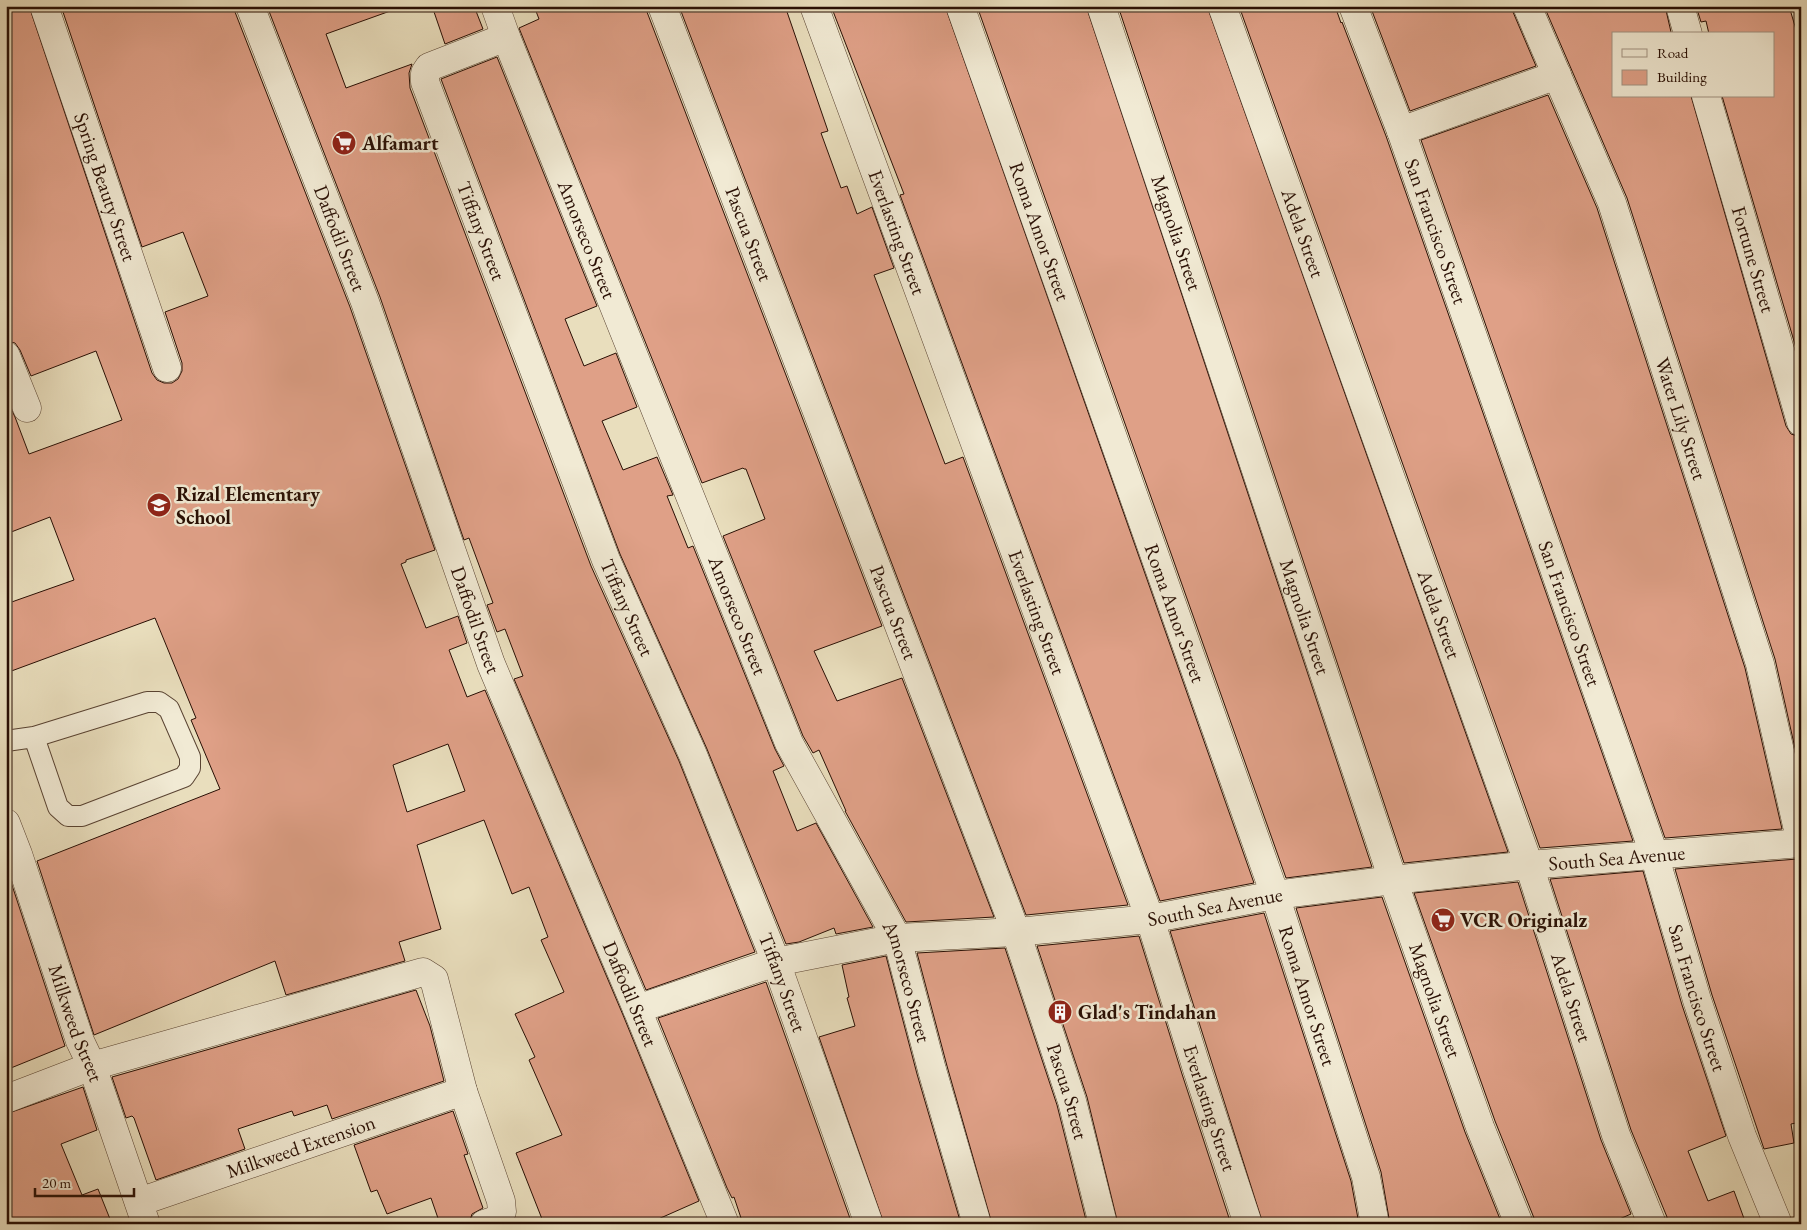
<svg xmlns="http://www.w3.org/2000/svg" width="1807" height="1230" viewBox="0 0 1807 1230" font-family="'EB Garamond',serif">
  <style>
    .building { fill: #dfa087; stroke: #290f04; fill-rule: evenodd }
    .lines { fill: none; stroke-linecap: round; stroke-linejoin: round }
    .service-casing { stroke: #594332; stroke-width: 22 }
    .minor-casing { stroke: #594332; stroke-width: 29 }
    .service { stroke: #f1ead4; stroke-width: 20 }
    .minor { stroke: #f1ead4; stroke-width: 28 }
    .labels { text-anchor: middle; dominant-baseline: central; stroke-width: 5; stroke-linejoin: round; paint-order: stroke }
    .poi-label { font-size: 20px; font-weight: bold; fill: #290f04; stroke: #f1ead4; text-anchor: start }
    .street-label { font-size: 20px; fill: #290f04; stroke: #f1ead4 }
  </style>
  <rect width="100%" height="100%" fill="#e9debd"/>
  <filter id="stains"><feTurbulence type="fractalNoise" baseFrequency=".004" numOctaves="4"/><feColorMatrix values="0 0 0 0 .2 0 0 0 0 .09 0 0 0 0 .02 0 0 0 .5 -.17"/></filter>
  <radialGradient id="worn" r=".72"><stop offset=".6" stop-color="#630" stop-opacity="0"/><stop offset="1" stop-color="#630" stop-opacity=".3"/></radialGradient>
  <path class="building" d="M6 6H29L152 373 157 380 164 383H172L178 379 182 371V363L165 312 208 296 183 232 142 247 61 6H235V12L350 307 435 550 406 560V562L401 564 421 615 426 628 458 616 467 643 449 650 467 697 485 690 623 1015 699 1201 647 1224H544L516 1153 562 1135 529 1060 535 1057 515 1014 564 992 541 940 548 937 529 887 512 894 484 820 417 845 441 929 399 942 405 961 286 995 275 961 94 1035 37 861 220 789 191 720 196 718 155 618 6 673V604L74 580 50 517 6 534V402H8L15 417 29 454 122 420 96 351 31 376 20 350 15 343 6 341ZM448 744 465 791 407 812 393 765Z
    M267 6H392L393 10 326 34 346 88 412 64 409 73 410 88 591 566 679 761 755 952 646 990 514 679 523 676 505 629 497 632 487 605 493 603 469 538 464 540 380 297Z
    M432 6H474L483 29 445 44Z
    M534 6H647V12L882 626 814 651 837 701 902 678 994 917 906 922 845 811H846L819 750 813 753 803 736 723 536 765 519 746 469H744L743 468 702 483 519 28 539 19Z
    M679 6H785L828 131 821 133 841 188 847 186 857 214 872 207 894 268 874 275 945 464 963 457 1128 905 1026 915Z
    M831 6H945L1254 883 1160 901 900 195 904 194Z
    M977 6H1086L1372 867 1286 878Z
    M1118 6H1207L1508 852 1404 863Z
    M1239 6H1335L1341 23 1342 22 1386 136 1633 841 1540 848Z
    M1386 6H1512L1513 12 1536 66 1410 111 1372 11Z
    M1544 6H1665L1671 32 1667 34H1613V96H1691L1786 426 1791 434 1801 437V765L1799 766 1775 659 1627 198Z
    M1696 6H1789L1797 33 1801 48V365L1722 96H1773V34H1709L1706 21 1701 22Z
    M497 57 597 306 565 319 584 366 616 353 637 407 602 421 623 470 657 457 673 495 667 496 688 548 693 546 775 749 784 766 773 771 797 831 816 823 873 927 836 934 834 928 799 942 786 944 707 749 620 554 441 79Z
    M1548 95 1597 208 1745 668 1782 829 1665 838 1421 140Z
    M1797 859 1801 884V1122L1791 1124 1794 1143 1764 1149 1712 995 1675 869Z
    M1643 871 1682 1005 1726 1136 1688 1151 1708 1201 1734 1191 1746 1224H1667V1217L1631 1130 1550 879Z
    M6 873H8L65 1046 6 1070Z
    M1518 882 1601 1140 1631 1214 1608 1224H1534V1218L1495 1121 1414 893Z
    M1382 897 1465 1132 1502 1224H1390L1381 1172 1296 908Z
    M1264 913 1351 1181 1359 1224H1263L1170 931Z
    M1139 936 1182 1074 1231 1224H1118L1087 1097 1037 946Z
    M1005 948 1057 1105 1087 1224H992L947 1066 917 953Z
    M886 956 917 1074 961 1224H884L819 1037 855 1026 847 998 849 997 842 965Z
    M766 982 852 1224H743L734 1197 732 1198 727 1188 658 1018Z
    M416 990 430 1026 444 1081 332 1119 327 1105 294 1116 292 1111 238 1129 245 1149 156 1180 134 1118 132 1116 126 1118 112 1077Z
    M83 1087 97 1130 61 1144 82 1195 98 1189 112 1224H6V1114Z
    M453 1111 468 1154 464 1155 483 1208 472 1214 469 1224H440L431 1198 387 1214 377 1190 371 1192 354 1145Z"/>
  <g class="lines">
    <defs>
      <path id="service" d="M6 741 34 737 147 702H159L169 709 190 757V768L184 777 82 816H68L58 807 34 737"/>
      <g id="minor">
        <path id="s1" d="M44 6 167 368"/>
        <path id="s2" d="M250 6 365 302 491 664 637 1009 725 1224"/>
        <path id="s3" d="M495 6 506 37 789 743 897 938 932 1070 977 1224"/>
        <path id="s4" d="M662 6 1016 932 1072 1101 1103 1224"/>
        <path id="s5" d="M814 6 1150 919 1197 1069 1248 1224"/>
        <path id="s6" d="M960 6 1275 895 1366 1177 1375 1224"/>
        <path id="s7" d="M1101 6 1393 880 1480 1127 1519 1224"/>
        <path id="s8" d="M1222 6 1529 865 1616 1135 1652 1224"/>
        <path id="s9" d="M1353 6 1401 131 1654 854 1697 1000 1742 1136 1778 1224"/>
        <path id="s10" d="M1527 6 1612 203 1760 664 1801 843"/>
        <path d="M1680 6 1688 34"/>
        <path id="s11" d="M506 37 429 67 425 73V82L606 560 693 755 776 962 869 1224"/>
        <path id="s12" d="M1706 96 1801 422"/>
        <path d="M1401 131 1557 75"/>
        <path d="M6 356 27 408"/>
        <path id="s13" d="M6 823 18 854 80 1041 92 1066 146 1224"/>
        <path id="s14" d="M637 1009 776 962 897 938 1016 932 1150 919 1275 895 1393 880 1529 865 1801 843"/>
        <path d="M6 1099 92 1066 423 972 434 979 463 1091 501 1201 502 1212 496 1220 484 1224"/>
        <path id="s15" d="M139 1202 463 1091"/>
      </g>
    </defs>
    <use href="#service" class="service-casing"/>
    <use href="#minor" class="minor-casing"/>
    <use href="#service" class="service"/>
    <use href="#minor" class="minor"/>
  </g>
  <defs>
    <symbol id="supermarket-disc" viewBox="-11 -11 22 22"><circle r="9.5" fill="#8f2418" stroke="#f1ead4"/><path d="M-6-5.5h2.5l.6 2H6L4.5 2H-2.5L-4.4-4H-6ZM-1.5 3.2a1.3 1.3 0 1 0 .1 0ZM3 3.2a1.3 1.3 0 1 0 .1 0Z" fill="#fff"/></symbol>
    <symbol id="school-disc" viewBox="-11 -11 22 22"><circle r="9.5" fill="#8f2418" stroke="#f1ead4"/><path d="M0-5L7-2L0 1L-7-2ZM-4 1L0 2.5L4 1V4Q0 6-4 4Z" fill="#fff"/></symbol>
    <symbol id="building-disc" viewBox="-11 -11 22 22"><circle r="9.5" fill="#8f2418" stroke="#f1ead4"/><path d="M-4-6H4V6H1V3H-1V6H-4ZM-2.5-4.3h1.7v1.8h-1.7ZM.8-4.3h1.7v1.8H.8ZM-2.5-1h1.7V.8h-1.7ZM.8-1h1.7V.8H.8Z" fill="#fff"/></symbol>
  </defs>
  <g fill-rule="evenodd">
    <use href="#supermarket-disc" x="330" y="129" width="28" height="28"/>
    <use href="#school-disc" x="145" y="491" width="28" height="28"/>
    <use href="#supermarket-disc" x="1429" y="906" width="28" height="28"/>
    <use href="#building-disc" x="1046" y="998" width="28" height="28"/>
  </g>
  <g class="labels">
    <g class="poi-label">
      <text x="362" y="143">Alfamart</text>
      <text x="176" y="494">Rizal Elementary<tspan x="176" dy="23">School</tspan></text>
      <text x="1460" y="920">VCR Originalz</text>
      <text x="1078" y="1012">Glad's Tindahan</text>
    </g>
    <g class="street-label">
      <text stroke="none"><textPath href="#s1" startOffset="191">Spring Beauty Street</textPath></text>
      <text stroke="none"><textPath href="#s11" startOffset="258">Tiffany Street</textPath></text>
      <text stroke="none"><textPath href="#s6" startOffset="239">Roma Amor Street</textPath></text>
      <text stroke="none"><textPath href="#s9" startOffset="240">San Francisco Street</textPath></text>
      <text stroke="none"><textPath href="#s4" startOffset="244">Pascua Street</textPath></text>
      <text stroke="none"><textPath href="#s5" startOffset="241">Everlasting Street</textPath></text>
      <text stroke="none"><textPath href="#s7" startOffset="239">Magnolia Street</textPath></text>
      <text stroke="none"><textPath href="#s8" startOffset="241">Adela Street</textPath></text>
      <text stroke="none"><textPath href="#s2" startOffset="249">Daffodil Street</textPath></text>
      <text stroke="none"><textPath href="#s3" startOffset="251">Amorseco Street</textPath></text>
      <text stroke="none"><textPath href="#s12" startOffset="170">Fortune Street</textPath></text>
      <text stroke="none"><textPath href="#s10" startOffset="441">Water Lily Street</textPath></text>
      <text stroke="none"><textPath href="#s11" startOffset="662">Tiffany Street</textPath></text>
      <text stroke="none"><textPath href="#s4" startOffset="649">Pascua Street</textPath></text>
      <text stroke="none"><textPath href="#s5" startOffset="646">Everlasting Street</textPath></text>
      <text stroke="none"><textPath href="#s6" startOffset="644">Roma Amor Street</textPath></text>
      <text stroke="none"><textPath href="#s8" startOffset="646">Adela Street</textPath></text>
      <text stroke="none"><textPath href="#s9" startOffset="645">San Francisco Street</textPath></text>
      <text stroke="none"><textPath href="#s3" startOffset="656">Amorseco Street</textPath></text>
      <text stroke="none"><textPath href="#s7" startOffset="644">Magnolia Street</textPath></text>
      <text stroke="none"><textPath href="#s2" startOffset="654">Daffodil Street</textPath></text>
      <text stroke="none"><textPath href="#s14" startOffset="995">South Sea Avenue</textPath></text>
      <text stroke="none"><textPath href="#s14" startOffset="590">South Sea Avenue</textPath></text>
      <text stroke="none"><textPath href="#s11" startOffset="1068">Tiffany Street</textPath></text>
      <text stroke="none"><textPath href="#s3" startOffset="1061">Amorseco Street</textPath></text>
      <text stroke="none"><textPath href="#s2" startOffset="1059">Daffodil Street</textPath></text>
      <text stroke="none"><textPath href="#s6" startOffset="1049">Roma Amor Street</textPath></text>
      <text stroke="none"><textPath href="#s8" startOffset="1051">Adela Street</textPath></text>
      <text stroke="none"><textPath href="#s9" startOffset="1050">San Francisco Street</textPath></text>
      <text stroke="none"><textPath href="#s7" startOffset="1049">Magnolia Street</textPath></text>
      <text stroke="none"><textPath href="#s13" startOffset="212">Milkweed Street</textPath></text>
      <text stroke="none"><textPath href="#s4" startOffset="1159">Pascua Street</textPath></text>
      <text stroke="none"><textPath href="#s5" startOffset="1171">Everlasting Street</textPath></text>
      <text stroke="none"><textPath href="#s15" startOffset="171">Milkweed Extension</textPath></text>
    </g>
  </g>
  <rect width="1807" height="1230" fill="none" stroke="#e9debd" stroke-width="25"/>
  <rect x="8" y="8" width="1792" height="1215" fill="none" stroke="#290f04" stroke-width="2.5"/>
  <rect x="12" y="12" width="1782" height="1205" fill="none" stroke="#290f04"/>
  <rect x="1612" y="32" width="162" height="65" fill="#f1ead4" stroke="#a19281"/>
  <rect x="1622" y="49" width="25" height="8" fill="#f1ead4" stroke="#a19281"/>
  <text x="1657" y="58" font-size="15" fill="#290f04">Road</text>
  <rect x="1622" y="70" width="25" height="15" fill="#dfa087" stroke="#a19281"/>
  <text x="1657" y="82" font-size="15" fill="#290f04">Building</text>
  <path d="M35 1188v8h99v-8" fill="none" stroke="#290f04" stroke-width="2.5"/>
  <text x="42" y="1188" font-size="15" fill="#290f04" stroke="#f1ead4" stroke-width="4" paint-order="stroke">20 m</text>
  <rect width="100%" height="100%" filter="url(#stains)"/>
  <rect width="100%" height="100%" fill="url(#worn)"/>
</svg>
